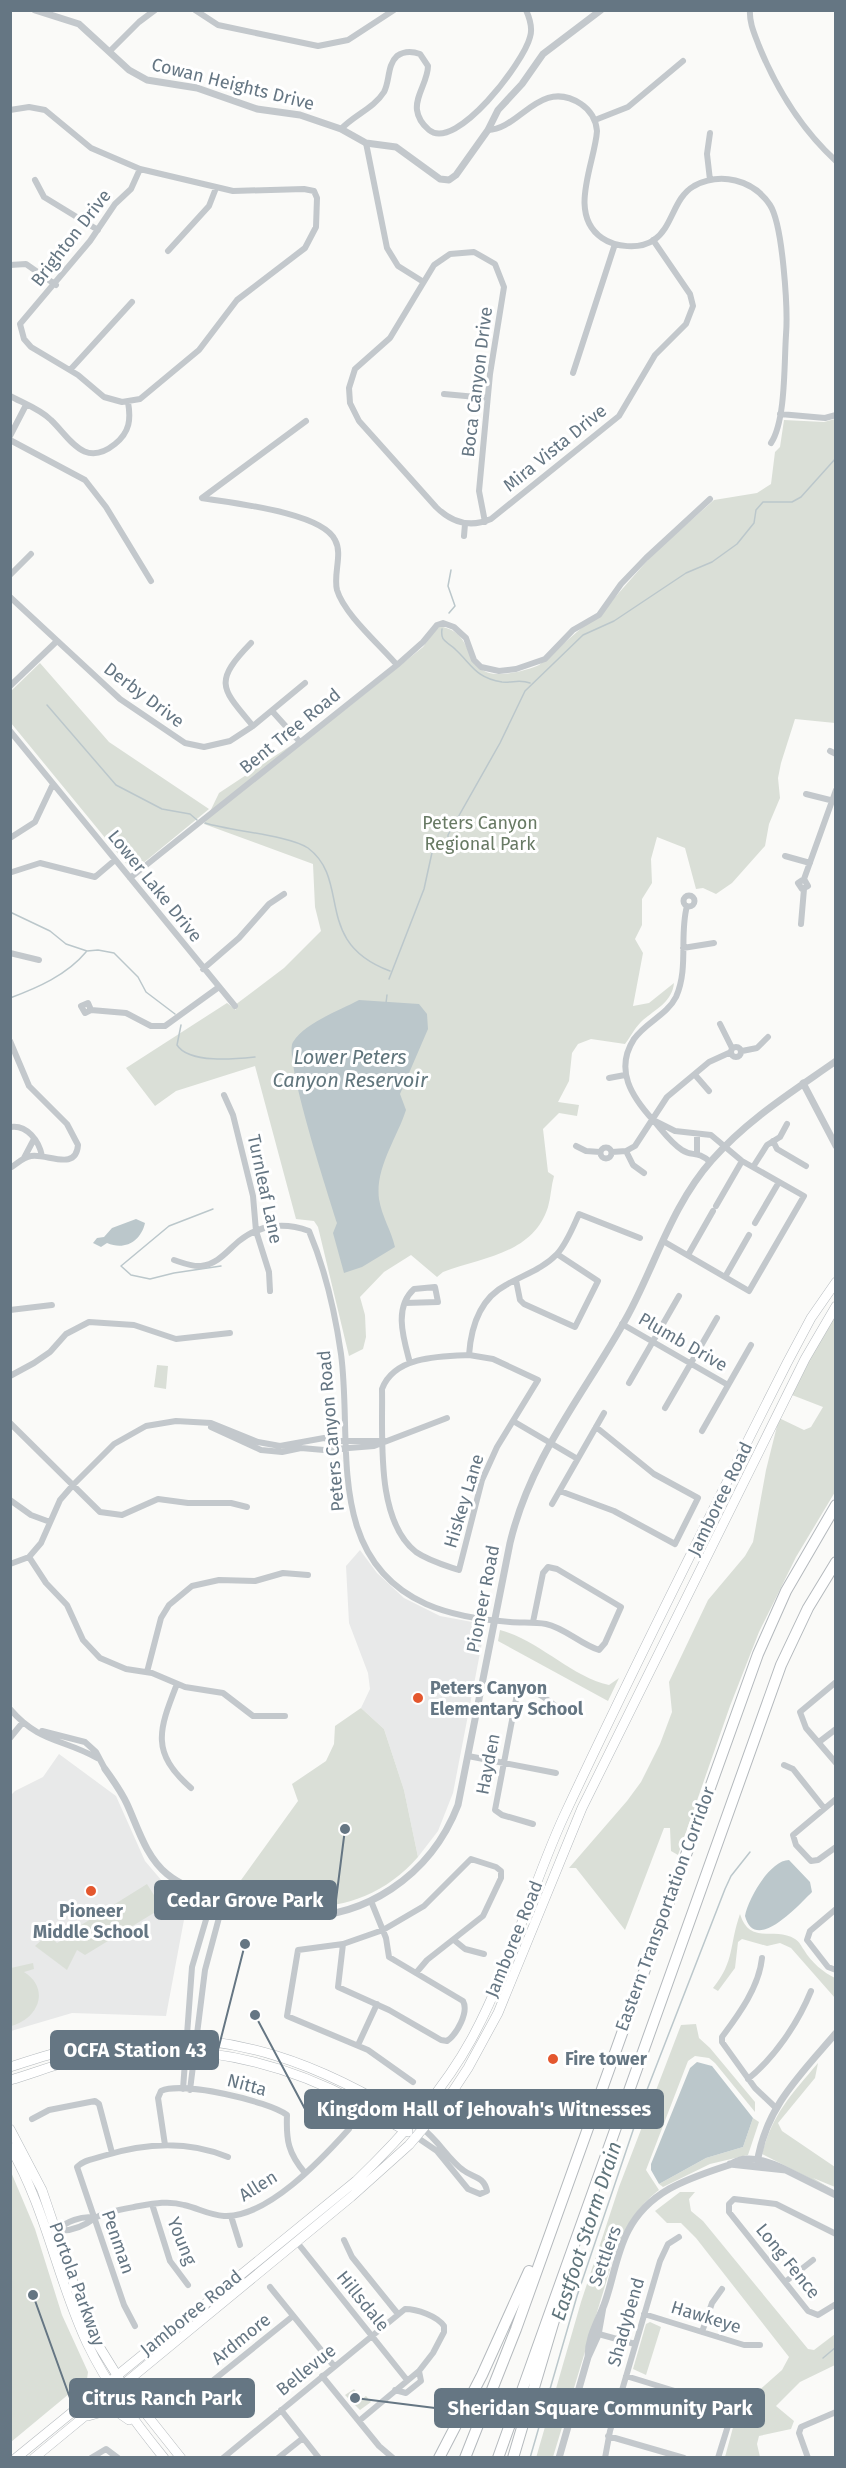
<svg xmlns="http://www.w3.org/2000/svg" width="846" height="2468" viewBox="0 0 846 2468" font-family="'Fira Sans',sans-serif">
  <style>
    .built { fill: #e8e9e9 }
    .green { fill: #dadfd7 }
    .water { fill: #bbc7cb }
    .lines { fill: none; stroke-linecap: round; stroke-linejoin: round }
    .stream { stroke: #bbc7cb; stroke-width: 1.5 }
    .primary-casing { stroke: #b5babe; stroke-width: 10 }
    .motorway-casing { stroke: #b4b9bd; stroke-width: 12 }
    .minor { stroke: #c3c8cc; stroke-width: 6 }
    .tertiary { stroke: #c3c8cc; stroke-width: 7 }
    .primary { stroke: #fff; stroke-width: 9 }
    .motorway { stroke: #fff; stroke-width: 10 }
    .poi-dot { fill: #e4572e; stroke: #fff; stroke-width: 2 }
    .labels { text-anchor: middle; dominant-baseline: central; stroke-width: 6; stroke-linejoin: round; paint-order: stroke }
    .street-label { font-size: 18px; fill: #657683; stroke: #fff }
    .park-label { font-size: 18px; fill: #687a64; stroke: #fff }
    .poi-label { font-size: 18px; font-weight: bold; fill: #657683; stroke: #fff; text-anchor: start }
    .water-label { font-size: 20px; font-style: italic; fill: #60757c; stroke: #fff }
    .leader { fill: none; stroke: #657683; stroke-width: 2 }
    .callout-dot { fill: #657683; stroke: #fff; stroke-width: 2 }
    .callout { fill: #657683; stroke: #657683; stroke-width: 2 }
    .callout-label { font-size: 20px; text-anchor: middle; font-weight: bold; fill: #fff }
  </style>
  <rect width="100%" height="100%" fill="#fafaf8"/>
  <path class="built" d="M360 1550 377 1573 404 1598 440 1616 483 1624 485 1627 453 1793 438 1831 418 1857 404 1790 384 1729 361 1708 370 1689 368 1673 349 1623 346 1566Z
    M59 1754 116 1796 145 1861 186 1909 166 2016 72 2013 11 2031 10 1796 15 1791 43 1777Z"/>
  <path class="green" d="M835 419V723L795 719 781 763 778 778 780 798 769 824 765 846 732 883 716 894 703 888 696 889 685 848 657 837 651 859 652 883 642 899V925L635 939 643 953 633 1006 649 1003 674 983C672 1002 656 1009 643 1020 636 1026 631 1036 625 1044L591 1039 578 1044 572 1053 569 1081 558 1102 579 1105 577 1116 559 1113 543 1129 548 1172 554 1176C551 1186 551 1197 548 1207 533 1254 483 1257 443 1272L437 1277 411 1255 384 1272 360 1297 365 1315 366 1337 363 1349 349 1356 318 1227 314 1221 296 1219 255 1066 176 1091 155 1106 126 1068 227 1003 236 1010 235 1005 284 968 321 931 315 907 313 864 204 824 219 793 346 709 423 647 438 626C468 631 463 649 479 667 491 681 525 671 539 665L609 604 654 553 714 500 757 493 771 484 775 452 780 447 784 420 824 422Z
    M40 663 109 742 209 809 136 869 129 867 11 723V691Z
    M835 1314V1492L796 1557 759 1632 730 1706 678 1855 671 1851 670 1828H664L625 1930 576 1868H569L627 1801 641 1782 660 1744 672 1712 669 1682 708 1600 745 1556 753 1542 766 1470 779 1418 804 1430 811 1427 823 1407 792 1395 819 1340Z
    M157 1365 168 1366 166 1389 154 1387Z
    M500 1630C539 1640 570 1676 609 1685L619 1678 608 1701 498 1641Z
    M361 1708 384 1729 404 1790 418 1857C368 1914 298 1917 231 1894L298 1801 292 1784 326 1761 334 1744 335 1726Z
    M147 1884 162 1908 85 1955 77 1950 67 1970 35 1946 48 1934 57 1943 71 1935 70 1932Z
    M740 1914C750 1946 775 1926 795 1939 800 1942 801 1946 804 1950 811 1962 824 1973 835 1978V1998L791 1948 780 1943 767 1946 742 1939 738 1942 735 1968 718 1991 713 1988C735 1961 729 1945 740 1914Z
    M33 1963 34 1969 24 1972C51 1989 38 2019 11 2026V1968Z
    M696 2024 699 2038 710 2048 755 2102V2112L715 2063 709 2058 695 2056 688 2061 646 2170 659 2190C637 2207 625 2227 615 2253L553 2457 536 2458 581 2302 619 2187 681 2025Z
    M818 2063 815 2078 778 2123 782 2131 835 2167V2187L813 2178 835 2191 762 2154C773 2113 791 2095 818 2063Z
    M753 2118 759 2122 748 2155 710 2164 663 2187 659 2184 706 2158 743 2147Z
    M11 2172 35 2229 62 2315 88 2372 87 2379 11 2442Z
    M680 2192H695L689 2199 691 2211 703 2221 808 2349 814 2350 835 2334V2365L800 2382 776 2406 794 2421 791 2429 759 2436 757 2444 760 2457H725L738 2409 782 2370 789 2357 696 2238 681 2223H667L655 2211Z
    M650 2322 661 2327 646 2375 633 2369 646 2324Z
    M354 2389 362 2399 366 2396 371 2402 360 2410 345 2395Z"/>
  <path class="water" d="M359 1000 419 1004 427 1014 428 1029 400 1094 406 1110C397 1138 375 1168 379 1199 382 1217 391 1230 395 1247L362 1267 344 1273 333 1233 337 1223C329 1197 283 1057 293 1042 306 1022 339 1011 359 1000Z
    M136 1219 145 1223C141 1241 125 1251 107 1243L101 1247 93 1243 97 1238 104 1237 112 1228Z
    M789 1860 810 1882 812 1892C799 1905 755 1954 745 1916 748 1899 770 1860 789 1860Z
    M697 2062 712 2066 753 2118 743 2147 706 2158 659 2184 651 2170V2164L690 2068Z"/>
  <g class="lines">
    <path class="stream" d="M449 613 455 606 448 586 451 570
      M442 629C440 643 448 641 456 650 472 665 476 678 502 682 513 683 519 679 530 683
      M47 705 116 785 162 809 190 814 197 820
      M205 823C230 831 289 835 308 848 352 881 312 942 390 971
      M10 912 50 931 66 944 87 951 98 950 114 953 138 977 146 992 175 1014
      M389 979 424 889 433 848 448 850V835L500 743 525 691 583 635 614 621 686 573 712 562 737 544 754 523 756 510 763 502H792L801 497 836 458
      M10 998C37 988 67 975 86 952
      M386 1003 387 995
      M181 1025 177 1045C189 1064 236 1059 255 1057
      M213 1209 169 1226 121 1266 131 1275 150 1279 174 1273 221 1266
      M823 2358 836 2347
      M530 2458 577 2296 645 2095 725 1889 731 1876 750 1852"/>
    <defs>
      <path id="primary" d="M10 2067C47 2055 84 2043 122 2040 234 2030 322 2064 415 2123
        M10 2080C31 2074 51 2066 71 2061 171 2038 267 2054 357 2102 375 2111 390 2123 408 2132
        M10 2129 42 2190 82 2308 97 2343 123 2385 181 2458
        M10 2147C46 2209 57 2279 87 2343 107 2385 135 2422 164 2458
        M88 2416 113 2409 129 2420
        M16 2458 356 2181C399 2140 442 2093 471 2040 510 1969 530 1890 564 1816 635 1664 711 1513 787 1363L811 1318 836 1282
        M34 2458 351 2197 409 2145 447 2100 468 2068 498 2013 582 1808 805 1359 836 1306"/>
      <path id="motorway" d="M439 2458 482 2375 529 2271
        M465 2458 516 2329 758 1654 786 1591 836 1505
        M498 2458 781 1665 808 1608 836 1562
        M513 2458 555 2317"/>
    </defs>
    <use href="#primary" class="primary-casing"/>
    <use href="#motorway" class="motorway-casing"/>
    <path class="minor" d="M195 10 218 25 318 46 348 40 394 10
      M750 10C749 23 755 35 759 46 777 90 800 128 836 161
      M110 51 139 22 155 10
      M10 110 29 107 45 110 91 148 140 169 233 191 304 189 314 191 317 198 316 227 305 248 237 300 199 350 140 399 122 402 104 397 78 375 31 347 24 339 20 324 90 241 115 204 131 189 140 169
      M595 120 628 107 683 61
      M341 129C354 115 374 108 384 92 390 81 387 65 397 56 404 51 412 51 420 54L428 66C428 81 415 96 417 110 418 118 423 125 429 130 456 152 524 62 530 37 533 28 530 19 526 10
      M488 130C519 130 540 77 581 104 590 110 596 120 597 131 595 163 567 214 602 238 615 247 639 250 654 240 673 227 673 198 694 186 720 172 753 179 770 205 783 225 788 310 786 335 784 363 786 420 771 443
      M366 143 387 248 398 266 422 281
      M35 180 44 197 98 230
      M710 180 707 154 710 133
      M168 251 209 206 216 188
      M10 265 26 264 56 285
      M70 370 132 302
      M573 373 615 244
      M444 394 487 398
      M10 396C23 403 40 409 51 420 70 438 84 469 115 444 130 432 131 419 128 402
      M780 414 825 418 836 415
      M10 436 26 405
      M10 440 85 480 106 507 151 581
      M202 498C231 503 322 512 335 540 343 554 333 574 337 590 344 614 380 645 397 665
      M202 498 306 421
      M485 522 479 491 490 374 504 287 495 264 474 252 450 254 434 265 390 338 355 369 349 388 350 403 359 421 436 507C452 523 470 528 491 519L619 416 655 355 686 324 693 306 690 294 653 240
      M464 536 465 524
      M10 575 31 554
      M10 597 120 699 185 743 204 747 230 741 253 726 305 683
      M251 643C213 682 221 688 253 726
      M10 686 56 642
      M272 711 300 742
      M10 731 235 1006
      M830 751 836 754
      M806 794 830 800
      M10 838 35 822 53 784
      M785 856 810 863
      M12 872 40 863 95 877 115 860
      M130 878 397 665 423 642 437 625 443 623 454 627 466 638 474 660 481 667 499 671 516 669 545 659 573 630 599 615 621 584 646 558 710 499
      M804 879 808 886 802 889 798 883 804 879 836 790
      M683.5 901a5.5 5.5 0 1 1 11 0a5.5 5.5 0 1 1-11 0Z
      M687 906C679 935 689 968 676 997 667 1015 646 1022 634 1039 614 1070 632 1097 653 1120 662 1130 670 1142 682 1150 692 1157 697 1150 710 1162
      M801 924 804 889
      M683 948 714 943
      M10 953 39 960
      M203 969 239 938 269 904 284 894
      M91 1010 88 1003 81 1006 85 1013 91 1010 126 1013 151 1026H165L219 987
      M720 1024 732 1048
      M10 1041 29 1086 67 1124 78 1145C76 1172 47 1153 31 1156 23 1157 17 1164 10 1168
      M731 1052a5 5 0 1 1 10 0a5 5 0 1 1-10 0Z
      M742 1051 757 1048 768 1037
      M696 1076 709 1091
      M609 1078 625 1075
      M224 1095 233 1115 253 1196 256 1231 269 1272 270 1291
      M653 1120 675 1131 711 1135 742 1161 804 1196 749 1291 663 1241
      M10 1127C27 1124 39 1141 42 1156
      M773 1141 777 1149 806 1166
      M576 1146 586 1151 600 1152
      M600.5 1153a5.5 5.5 0 1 1 11 0a5.5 5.5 0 1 1-11 0Z
      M626 1151 633 1165 644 1173
      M612 1152 626 1151 635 1146 667 1097 709 1062 731 1052
      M697 1152V1134
      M24 1158 34 1139
      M753 1167 767 1145 780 1137 787 1124
      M716 1206 742 1161
      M755 1223 779 1182
      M688 1255 713 1211
      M174 1260C183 1263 193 1267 201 1266 218 1264 227 1251 239 1241 260 1224 285 1222 309 1231 325 1269 335 1312 341 1354 353 1442 324 1558 426 1604 451 1615 483 1620 510 1622 522 1623 534 1622 546 1624 565 1628 580 1644 599 1650L605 1643 621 1607 557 1569 548 1567 543 1573 533 1622
      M725 1277 749 1235
      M516 1280 520 1300 524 1304 575 1327 598 1281 557 1254
      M405 1303 438 1302 435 1287 414 1289C393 1308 404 1340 410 1363
      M10 1310 52 1305
      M622 1324 728 1385
      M469 1355 493 1359 538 1380 497 1447 482 1480 459 1570C444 1565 429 1561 416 1552 375 1520 383 1436 382 1389 394 1356 441 1356 469 1355Z
      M469 1355C471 1327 479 1299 506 1285 523 1275 543 1269 557 1254 567 1243 573 1227 579 1214L640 1238
      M10 1376 34 1363 50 1352 66 1334 89 1322 134 1325 176 1339 230 1333
      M629 1383 679 1296
      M665 1408 717 1318
      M513 1421 576 1458
      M10 1423 100 1512 122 1515 158 1499 188 1503H231L247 1507
      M211 1427 261 1450 282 1452 301 1448 324 1450 374 1446 447 1418
      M702 1431 751 1345
      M560 1491 614 1511 675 1544 698 1498 654 1474 596 1427
      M10 1500 31 1515 50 1522
      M552 1504 604 1413
      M29 1557 46 1583 67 1605 83 1640 100 1658 126 1669 152 1673 185 1687 223 1693 253 1716H285
      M10 1564 29 1557 41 1543 60 1500 73 1485 114 1444 146 1426 176 1421 211 1423 258 1442 280 1446 324 1438 332 1441H384
      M147 1672 161 1618 169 1605 192 1586 219 1580 255 1581 283 1573 308 1575
      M836 1682 800 1712 806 1728 836 1763
      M177 1684C159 1730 150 1752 191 1788
      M10 1709C39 1743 64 1739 97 1758
      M42 1731 85 1742 96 1752 105 1769
      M10 1738 23 1722
      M819 1742 836 1729
      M468 1756 556 1773
      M784 1765 793 1769 824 1808
      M836 1799 793 1835 796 1845 811 1861 818 1860 836 1847
      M533 1824 502 1815 495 1810 517 1694C531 1682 554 1705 565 1714
      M836 1909 810 1931 807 1940 828 1967 836 1970
      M454 1940 465 1949 484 1954
      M343 1944 338 1987 389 2010 441 2040 447 2041C457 2034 469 2012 463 2001L389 1957 386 1938 371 1901
      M762 1958C759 1987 739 2014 722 2037V2042L755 2088 775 2107
      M358 2045 377 2004
      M748 2079C775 2057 798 2023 811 1991
      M413 2082 368 2050 287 2016 298 1950 343 1944 383 1930 424 1906 471 1859 496 1867 501 1871V1878L483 1916 427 1960 416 1973
      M183 2089 192 1967 213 1896
      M190 2090 205 1970 224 1899
      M32 2119 49 2110 95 2101 99 2104 112 2153
      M415 2136 437 2151 468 2189 480 2194 487 2191C484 2176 473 2178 463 2170 449 2160 438 2140 422 2128
      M165 2145 158 2098 161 2091C183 2081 268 2101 287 2115 286 2140 288 2153 305 2173
      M152 2204 170 2261 188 2285
      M231 2216 240 2245
      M57 2230C71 2232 84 2226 95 2218 105 2212 123 2209 134 2207 151 2204 168 2200 184 2205 198 2208 209 2215 224 2216 267 2218 322 2159 349 2129
      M57 2230C66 2222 82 2215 95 2218
      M836 2234 776 2204 734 2199 729 2204V2212L808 2311 818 2315 836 2304
      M344 2240 352 2257 398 2314
      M296 2241 407 2380
      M785 2282 813 2260
      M270 2287 334 2366
      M644 2314 744 2345H760
      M135 2326 124 2305 77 2167C83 2160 94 2159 103 2156 144 2143 187 2140 228 2157
      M702 2332 712 2303 722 2289
      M595 2333 635 2344
      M322 2376 379 2446 393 2458
      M626 2376 727 2407 731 2416 718 2458
      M395 2390 406 2393 421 2381 419 2371
      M180 2407 293 2316
      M281 2410 319 2458
      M608 2436 684 2458
      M91 2458 106 2449 118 2458
      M223 2458 405 2309C417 2309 437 2316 444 2326V2332L433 2353 419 2371 359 2421
      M278 2458 303 2438
      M605 2458 610 2431 660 2261 668 2244 679 2237
      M808 2458 799 2433 801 2427 836 2412"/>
    <path class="tertiary" d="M35 10 79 24 129 70 147 80 197 88 257 109 300 115 341 129 366 143 396 147 440 179 449 180 456 175 488 130 498 110 522 84 543 54 601 10
      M803 1083 836 1146
      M105 1769C113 1780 121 1791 127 1804 138 1828 146 1857 167 1874 185 1889 209 1894 230 1901 249 1908 267 1914 287 1916 364 1922 431 1875 458 1805L510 1543C531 1455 586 1392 628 1315 656 1263 672 1205 712 1160 748 1119 792 1092 836 1061
      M757 2164C765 2108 800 2075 836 2033
      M786 2170 836 2195
      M603 2307 598 2335 588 2357C588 2337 597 2323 604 2305 613 2281 616 2254 628 2231 649 2190 690 2178 729 2165 735 2162 739 2159 746 2159 760 2158 774 2164 786 2170L730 2164
      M559 2458 588 2357"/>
    <use href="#primary" class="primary"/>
    <use href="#motorway" class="motorway"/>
  </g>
  <g class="poi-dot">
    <circle cx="418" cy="1698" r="6"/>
    <circle cx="91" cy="1891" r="6"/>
    <circle cx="553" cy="2059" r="6"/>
  </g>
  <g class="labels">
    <g class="street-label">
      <text transform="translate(233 84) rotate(14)">Cowan Heights Drive</text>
      <text transform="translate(71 238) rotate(-52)">Brighton Drive</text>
      <text transform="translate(477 382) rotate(-83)">Boca Canyon Drive</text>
      <text transform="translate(555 448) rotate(-39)">Mira Vista Drive</text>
      <text transform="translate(144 695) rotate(37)">Derby Drive</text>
      <text transform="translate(290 731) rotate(-39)">Bent Tree Road</text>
      <text transform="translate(155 886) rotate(51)">Lower Lake Drive</text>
      <text transform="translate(265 1189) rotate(78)">Turnleaf Lane</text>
      <text transform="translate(683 1342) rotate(30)">Plumb Drive</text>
      <text transform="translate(331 1431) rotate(-95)">Peters Canyon Road</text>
      <text transform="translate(720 1499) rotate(-64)">Jamboree Road</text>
      <text transform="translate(464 1501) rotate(-73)">Hiskey Lane</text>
      <text transform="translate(483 1599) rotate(-79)">Pioneer Road</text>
      <text transform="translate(488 1764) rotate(-79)">Hayden</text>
      <text transform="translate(665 1909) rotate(-70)">Eastern Transportation Corridor</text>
      <text transform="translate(514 1939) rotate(-68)">Jamboree Road</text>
      <text transform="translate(247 2085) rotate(15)">Nitta</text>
      <text transform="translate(258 2186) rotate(-32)">Allen</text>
      <text transform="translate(182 2241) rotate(68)">Young</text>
      <text transform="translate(118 2242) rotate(71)">Penman</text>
      <text transform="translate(605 2256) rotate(-70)">Settlers</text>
      <text transform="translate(788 2261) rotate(51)">Long Fence</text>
      <text transform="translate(77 2284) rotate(70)">Portola Parkway</text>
      <text transform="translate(363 2301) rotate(51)">Hillsdale</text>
      <text transform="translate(191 2313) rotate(-39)">Jamboree Road</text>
      <text transform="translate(706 2317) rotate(17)">Hawkeye</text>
      <text transform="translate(626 2322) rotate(-74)">Shadybend</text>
      <text transform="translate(241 2339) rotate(-39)">Ardmore</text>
      <text transform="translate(306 2370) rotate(-39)">Bellevue</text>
    </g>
    <g class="park-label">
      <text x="480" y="823">Peters Canyon<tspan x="480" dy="21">Regional Park</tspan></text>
    </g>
    <g class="poi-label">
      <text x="430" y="1688">Peters Canyon<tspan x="430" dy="21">Elementary School</tspan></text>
      <text x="91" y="1911" text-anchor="middle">Pioneer<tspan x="91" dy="21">Middle School</tspan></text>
      <text x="565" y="2059">Fire tower</text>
    </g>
    <g class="water-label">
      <text x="350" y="1057">Lower Peters<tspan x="350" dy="23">Canyon Reservoir</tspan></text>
      <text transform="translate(586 2231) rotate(-72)">Eastfoot Storm Drain</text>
    </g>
  </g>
  <path class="leader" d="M345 1829L336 1900M245 1944L218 2050M255 2015L305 2109M33 2295L70 2398M355 2398L435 2408"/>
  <g class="callout-dot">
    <circle cx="345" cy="1829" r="6"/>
    <circle cx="245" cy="1944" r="6"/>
    <circle cx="255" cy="2015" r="6"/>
    <circle cx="33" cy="2295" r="6"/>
    <circle cx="355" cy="2398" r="6"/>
  </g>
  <g class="callout">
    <rect x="155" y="1881" width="181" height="38" rx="6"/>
    <rect x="51" y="2031" width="167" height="38" rx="6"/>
    <rect x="305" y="2090" width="358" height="38" rx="6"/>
    <rect x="70" y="2379" width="184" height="38" rx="6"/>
    <rect x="435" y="2389" width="329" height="38" rx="6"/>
  </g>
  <g class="callout-label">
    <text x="245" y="1907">Cedar Grove Park</text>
    <text x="135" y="2057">OCFA Station 43</text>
    <text x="484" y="2116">Kingdom Hall of Jehovah's Witnesses</text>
    <text x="162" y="2405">Citrus Ranch Park</text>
    <text x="600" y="2415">Sheridan Square Community Park</text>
  </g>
  <rect width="846" height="2468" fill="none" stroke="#657683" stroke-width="24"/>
</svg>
